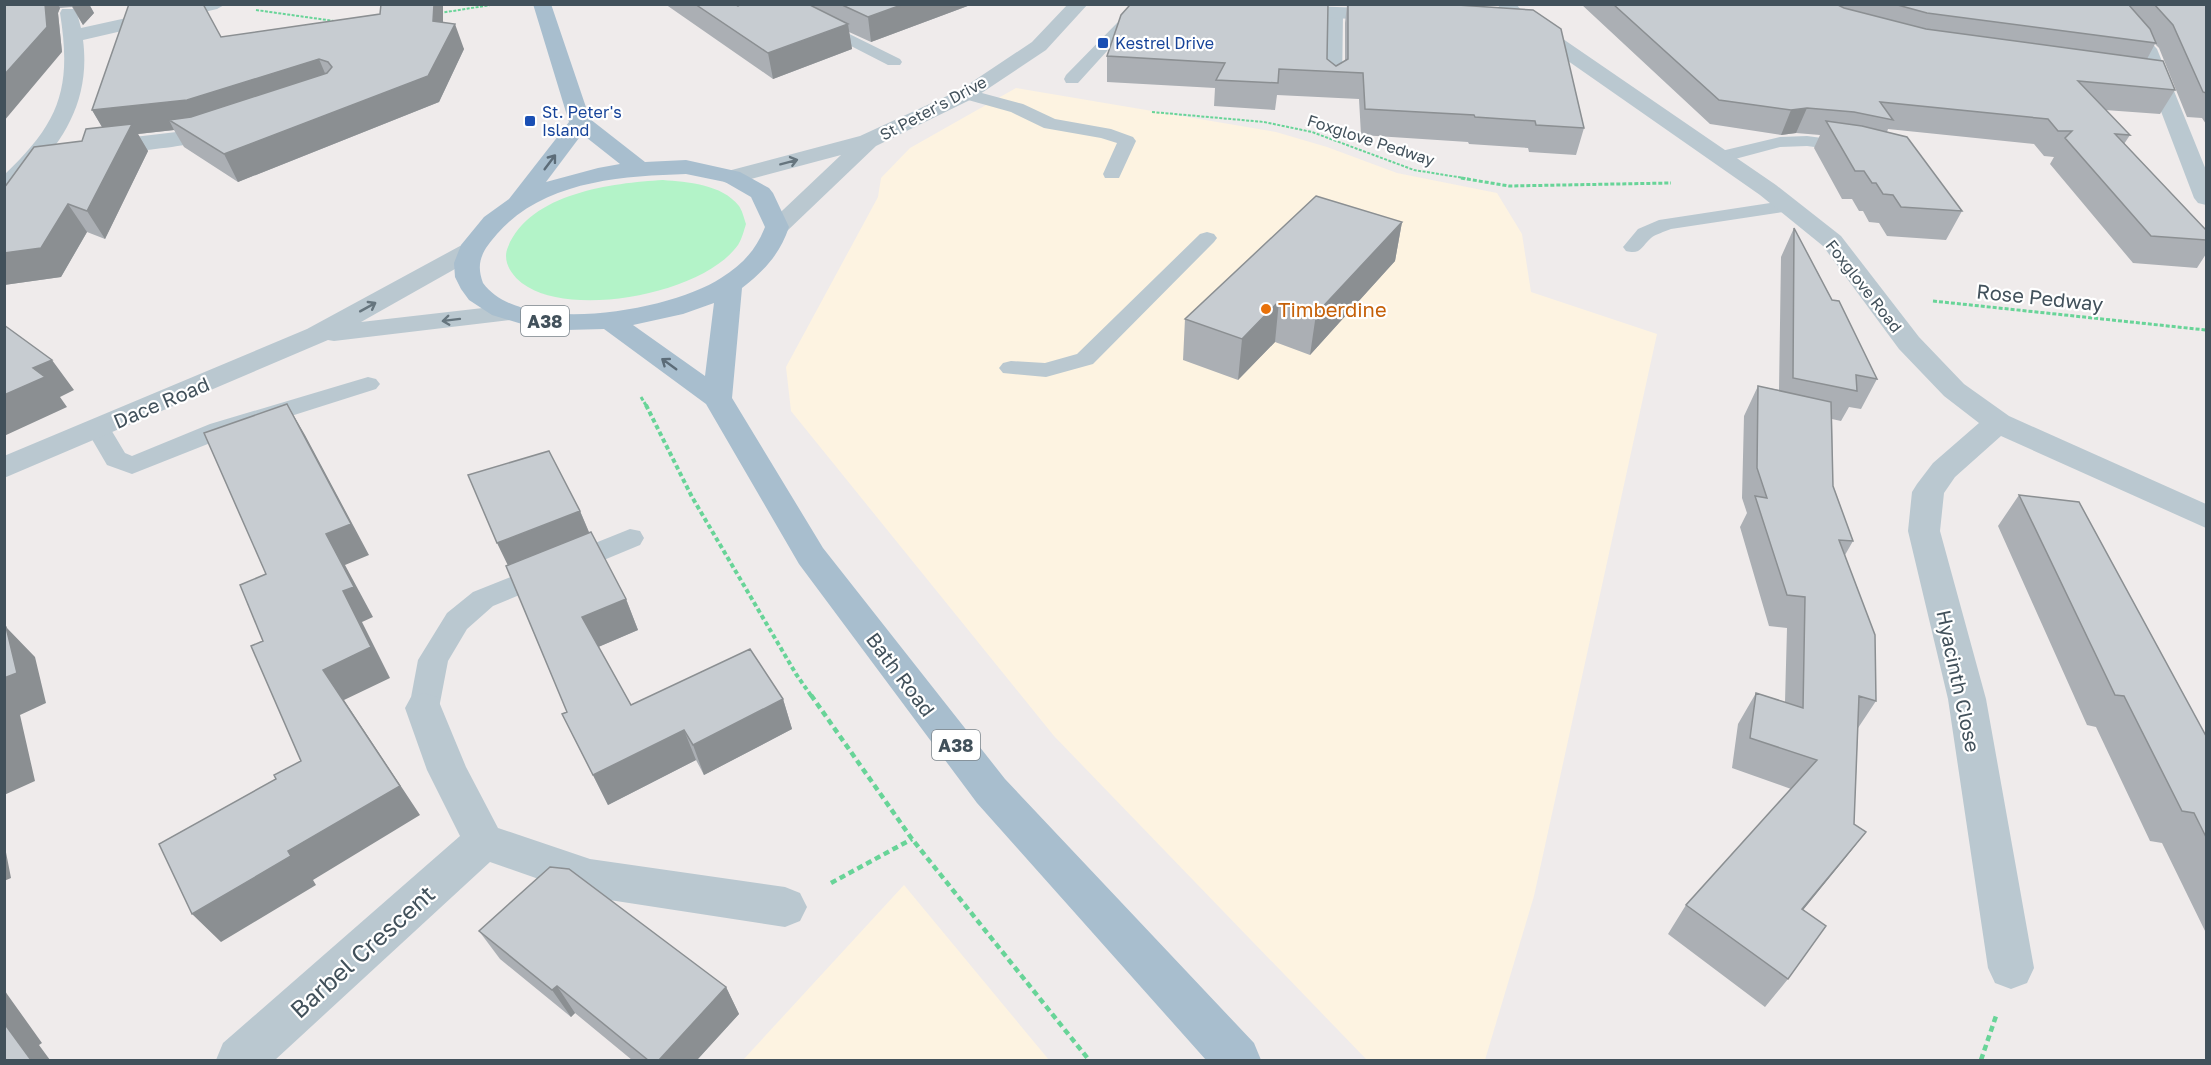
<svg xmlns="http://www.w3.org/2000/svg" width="2211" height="1065" viewBox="0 0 2211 1065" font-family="'Golos Text',sans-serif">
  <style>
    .commercial { fill: #fdf3e1 }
    .green { fill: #b3f3c8 }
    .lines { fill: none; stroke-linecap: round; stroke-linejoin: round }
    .path-far3 { stroke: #68d498; stroke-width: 2; stroke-dasharray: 3 1.5; stroke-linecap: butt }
    .path-far2 { stroke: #68d498; stroke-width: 3; stroke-dasharray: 4 2; stroke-linecap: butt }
    .path-far1 { stroke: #68d498; stroke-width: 4; stroke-dasharray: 4.5 3; stroke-linecap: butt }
    .path { stroke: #68d498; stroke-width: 4.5; stroke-dasharray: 6 4; stroke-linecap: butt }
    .service { fill: #bac8d0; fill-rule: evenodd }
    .minor { fill: #bac8d0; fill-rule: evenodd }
    .tertiary { fill: #bac8d0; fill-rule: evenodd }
    .primary { fill: #a8bece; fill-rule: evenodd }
    .wall { fill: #abafb4; fill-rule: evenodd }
    .shaded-wall { fill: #8b8f92 }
    .building { fill: #c7ccd1; stroke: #8b8f92; stroke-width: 1.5 }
    .oneway { stroke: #5c6c78 }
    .oneway2 { stroke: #66757e }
    .transit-dot { fill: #1a4fb4; stroke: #fff; stroke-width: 2 }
    .food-dot { fill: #e8710a; stroke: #fff; stroke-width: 2 }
    .labels { text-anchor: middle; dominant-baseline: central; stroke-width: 4.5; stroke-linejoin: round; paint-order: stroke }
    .far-transit-label { font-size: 16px; fill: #164399; stroke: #fff; text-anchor: start }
    .far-street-label { font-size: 16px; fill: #42515b; stroke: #fff }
    .shield { fill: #fff; stroke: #7b858c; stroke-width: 1.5 }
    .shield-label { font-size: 18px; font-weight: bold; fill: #42515b }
    .street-label { font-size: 20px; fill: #42515b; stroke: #fff }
    .food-label { font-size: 20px; fill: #c56008; stroke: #fff; text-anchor: start }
    .near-street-label { font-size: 24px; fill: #42515b; stroke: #fff }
  </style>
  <rect width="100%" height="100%" fill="#efebeb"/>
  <path class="commercial" d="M1016 88 1276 132 1327 147 1397 173 1497 193 1522 234 1531 292 1657 334 1534 896 1485 1060H1367L1054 736 791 411 786 367 878 197 881 178 910 148Z
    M904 885 1049 1060H743Z"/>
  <path class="green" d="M663 180C687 182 722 184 739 206 742 210 744 218 746 224 744 230 742 239 738 245 704 293 578 317 528 287 514 279 501 263 508 247 530 193 612 183 663 180Z"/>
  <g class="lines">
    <path class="path-far3" d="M256 10 334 21
      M440 13 497 4
      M1152 112 1264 122 1312 132 1414 170 1470 179"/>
    <path class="path-far2" d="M1461 178 1509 186 1671 183
      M1933 301 2206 330
      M641 397 647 407"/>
    <path class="path-far1" d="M646 405 692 497 796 674 812 697"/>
    <path class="path" d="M811 695 912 839 1089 1060
      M831 883 912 839
      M1981 1060 1996 1016"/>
    <path class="service" d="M1335 9 1343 14 1342 85 1334 90 1326 85 1327 14Z
      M1144 11 1149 13 1152 16 1149 19 1127 29 1078 83H1066L1064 79 1066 75 1117 23Z
      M819 19 900 59 902 62 900 65H888L814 27 811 24Z
      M967 89 1023 104 1055 119 1111 129 1133 137 1136 141 1119 178H1105L1103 174 1117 143 1101 138 1044 128 1011 112 961 98 958 94 961 90Z
      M1807 136 1852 142 1858 143 1861 147 1858 151 1852 152 1807 146 1780 147 1720 163 1713 161 1711 157 1713 153 1780 137Z
      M1790 200 1797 202 1800 206 1797 210 1671 229C1664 232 1656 234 1651 238 1641 247 1641 255 1626 251L1623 247 1638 229 1659 220Z
      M1207 232 1214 234 1217 238 1214 242 1093 364 1046 377 1003 373 999 368 1003 363 1011 361 1045 363 1077 354 1200 234Z
      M368 377 376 379 380 384 376 389 228 436 132 474 107 465 86 429 89 423 98 421 107 423 125 453 132 456 210 424Z
      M630 529 640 531 644 538 640 545 493 606 467 629 448 661 439 708 435 717 424 720 413 717 409 708 418 660 447 613 473 592Z"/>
    <path class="minor" d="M190 4H226L217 9 83 40C90 93 69 135 33 172 24 181 17 192 4 195V175C60 122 72 88 60 13L62 9H76L81 28Z
      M1497 4H1516L1522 11 1776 185 1841 236 1919 337 1964 384 2009 416 2206 504V528L2001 436 1955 477 1944 493 1940 531 1986 699 2034 968 2027 983 2011 989 1995 983 1988 968 1948 699 1908 531 1912 492 1917 484 1933 463 1979 423 1944 396 1899 349 1823 246 1760 195 1508 19Z
      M2097 4H2117L2157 49 2206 170V205L2198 203 2194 198 2138 51Z
      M1283 5 1391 9 1398 11 1400 15 1398 19 1391 21 1276 15 1274 11 1276 7Z
      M224 122 232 124 235 129C224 145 123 152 100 155L92 153 89 148 92 143 100 141 202 129Z
      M469 243 478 246 482 251 478 256 361 322 509 305 519 307 522 313 519 319 334 341 328 340 4 478V456L307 329 460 246Z
      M424 693 437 697 466 767 498 828 590 859 785 887 800 893 807 907 800 921 785 927 590 897 490 862 275 1060H216L223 1043 460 836 427 770 405 708 411 697Z"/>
    <path class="tertiary" d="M1068 4H1088L1046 50 974 98 876 146 786 232 777 234 768 232 765 227 841 155 732 184 724 182 720 177 724 172 860 136 960 90 1032 42Z"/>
    <path class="primary" d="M533 4H551L590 119 645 162 686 160 740 172 769 188 773 193 789 227C780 254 764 271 742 288L732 398 823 548 1005 779 1254 1043 1261 1060H1206L977 803 799 564 706 404 604 329 566 330 522 324 492 315 469 300 461 289 455 277 454 263 461 245 484 217 509 199 569 122ZM582 134 620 164 598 168 546 182ZM686 174 725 182 751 197 765 227C756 250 742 265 721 278 673 310 523 338 483 283 475 262 483 250 497 234 543 181 621 176 686 174ZM714 303 705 376 633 325 683 314Z"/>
  </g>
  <path class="wall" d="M4 4H89L94 13 83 25 72 7 60 8 58 13 62 52Z
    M665 4H973L871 42 849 32 852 49 773 79Z
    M1129 4H1442L1584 128 1576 155 1529 152 1528 148 1469 144 1468 142 1361 135 1359 99 1277 95 1275 110 1214 106 1215 88 1107 82V56ZM1328 5H1347L1345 23V61L1336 66 1327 59Z
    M1581 4H2206V124L2202 118 2187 117 2159 48 2155 44 2147 59 2175 90 2160 114 2105 110 2130 135 2124 144 2206 230V254L2197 268 2133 263 2050 164 2054 157 2044 156 2034 144 1888 129 1887 132 1962 211 1946 240 1887 236 1879 223 1869 222 1863 211H1859L1852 199H1842L1814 148 1820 135 1796 133 1781 135 1710 124Z
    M443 22 464 49 439 102 238 182 184 147 174 130 138 134 148 151 105 239 87 232 61 277 4 285V188L82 141 102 127 92 110 221 37Z
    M1402 222 1395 261 1310 355 1275 342 1238 380 1183 360 1185 319Z
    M1794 228 1832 300 1877 379 1861 409 1849 407 1841 421 1832 419 1833 486 1853 541 1845 555 1876 701 1858 728 1854 824 1866 832 1803 910 1788 979 1765 1007 1668 934 1686 905 1791 789 1732 768 1738 724 1756 693 1785 702 1787 628 1769 626 1740 527 1747 513 1742 498 1744 416 1758 386 1779 390 1781 257Z
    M2019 495 2206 736V933L2162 843 2150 841 2096 727 2087 725 1998 526Z
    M580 511 589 532 626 599 638 630 598 647 631 705 783 699 792 729 704 775 696 760 608 805 562 714 567 712Z
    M479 931 726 987 739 1014 697 1060H632L575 1013 571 1017 500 959Z"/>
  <path class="shaded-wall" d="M45 4H58L60 8 58 13 62 52 4 121V75Z
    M71 4H89L94 13 83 25Z
    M434 4H443V46L433 21Z
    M904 4H973L871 42 868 17Z
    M455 24 464 49 439 102 238 182 224 154Z
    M848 24 852 49 773 79 768 53Z
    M319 59 330 85 202 127 169 120 174 130 138 134 148 151 105 239 87 211 108 137 92 110Z
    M1807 108 1796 133 1781 135 1791 110Z
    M68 204 87 232 61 277 4 285V253Z
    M1402 222 1395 261 1310 355 1316 314Z
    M1279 301 1275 342 1238 380 1242 339Z
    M52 360 74 390 60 397 67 407 4 436V395L33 368Z
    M287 404 305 435 369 555 345 565 373 617 362 622 390 678 344 700 420 815 313 880 316 885 221 942 192 914 288 851 323 670 343 591 326 534Z
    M580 511 593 542 512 574 497 543Z
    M626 599 638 630 596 648 582 617Z
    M6 627 35 657 46 703 20 715 35 781 4 795V678Z
    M783 699 792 729 704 775 693 745Z
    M684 730 696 760 608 805 593 775Z
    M1866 832 1843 861 1780 938 1802 909Z
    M4 842 11 878 4 881Z
    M557 986 575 1013 571 1017 552 990Z
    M726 987 739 1014 697 1060H659Z
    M4 989 7 994 42 1043 39 1045 50 1060H31L4 1023Z"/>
  <path class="building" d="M4 4H45L47 27 4 75Z
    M129 4H203L221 37 380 14 381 4H434L433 21 455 24 428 76 224 154 169 120 191 117 327 73 332 67 328 62 319 59 187 100 92 110Z
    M695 4H734L738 6 742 4H808L848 24 768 53Z
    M840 4H904L868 17Z
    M1132 4H1328L1327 59 1336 66 1348 59V4H1442L1533 10 1561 29 1584 128 1536 125 1535 121 1475 117 1474 115 1365 109 1363 73 1279 69 1278 83 1216 80 1225 63 1107 56 1121 15 1129 6Z
    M1613 4H1836L1844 8 1926 29 2163 61 2175 90 2078 81 2130 135 2115 134 2206 230V240L2151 236 2065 138 2072 131H2058L2048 119 1880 102 1893 120 1854 112 1807 108 1791 110 1719 100Z
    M1894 4H2128L2150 29 2156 43 1927 13Z
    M2154 4H2206V93L2203 92 2173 25Z
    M1826 121 1862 126 1907 137 1962 211 1901 207 1893 195 1883 194 1876 183H1872L1864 171H1855Z
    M132 124 87 211 68 204 41 248 4 253V188L34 147 82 141 86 129Z
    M1316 196 1402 222 1316 314 1279 301 1242 339 1185 319Z
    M1794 228 1832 300 1839 301 1877 379 1856 375 1857 391 1793 378Z
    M4 325 52 360 33 368 45 377 4 395Z
    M1758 386 1831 402 1833 486 1853 541 1839 540 1875 635 1876 701 1859 696 1854 824 1866 832 1802 909 1826 926 1788 979 1686 905 1817 760 1750 738 1756 693 1803 708 1805 597 1787 595 1755 496 1767 498 1757 468Z
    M287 404 351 524 326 534 354 587 343 591 371 647 323 670 400 786 288 851 291 856 192 914 159 844 276 779 274 775 301 761 251 646 263 641 240 585 266 574 204 433Z
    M549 451 580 511 497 543 468 475Z
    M2019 495 2079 502 2206 736V837L2194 813 2182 811 2124 696 2115 695Z
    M591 532 626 599 582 617 631 705 750 649 783 699 693 745 684 730 593 775 562 714 567 712 506 566Z
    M4 627H6L17 673 4 678Z
    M550 867 569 869 726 987 659 1060H648L557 986 552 990 479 931Z
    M4 1023 31 1060H4Z"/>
  <defs><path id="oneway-shaft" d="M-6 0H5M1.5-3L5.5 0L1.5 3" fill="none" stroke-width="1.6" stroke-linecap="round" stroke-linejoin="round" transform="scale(1.5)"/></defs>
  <g class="oneway">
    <use href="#oneway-shaft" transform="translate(550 162) rotate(-53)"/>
    <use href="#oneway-shaft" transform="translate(669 364) rotate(-144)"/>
  </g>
  <g class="oneway2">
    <use href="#oneway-shaft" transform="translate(789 162) rotate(-15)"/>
    <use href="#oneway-shaft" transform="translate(368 307) rotate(-29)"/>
    <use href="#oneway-shaft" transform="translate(451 320) rotate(173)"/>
  </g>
  <g class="transit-dot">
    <rect x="1097" y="37" width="12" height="12" rx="3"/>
    <rect x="524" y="115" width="12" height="12" rx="3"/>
  </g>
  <circle class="food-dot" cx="1266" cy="309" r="6"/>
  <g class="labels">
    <g class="far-transit-label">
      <text x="1115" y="43">Kestrel Drive</text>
      <text x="542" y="112">St. Peter's<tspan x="542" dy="18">Island</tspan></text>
    </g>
    <g class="far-street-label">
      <text transform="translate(933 108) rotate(-28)">St Peter's Drive</text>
      <text transform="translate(1371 140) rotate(18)">Foxglove Pedway</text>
      <text transform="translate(1864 286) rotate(52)">Foxglove Road</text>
    </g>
    <g class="shield">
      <rect x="521" y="306" width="48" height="30" rx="4.5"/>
      <rect x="932" y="730" width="48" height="30" rx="4.5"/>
    </g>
    <g class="shield-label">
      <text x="545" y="321">A38</text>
      <text x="956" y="745">A38</text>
    </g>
    <g class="street-label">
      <text transform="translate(2040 297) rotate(6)">Rose Pedway</text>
      <text transform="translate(161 402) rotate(-23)">Dace Road</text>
      <text transform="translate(901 674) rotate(53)">Bath Road</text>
      <text transform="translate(1959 681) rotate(78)">Hyacinth Close</text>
    </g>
    <g class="food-label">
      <text x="1278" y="309">Timberdine</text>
    </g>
    <g class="near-street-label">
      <text transform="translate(362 951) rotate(-42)">Barbel Crescent</text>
    </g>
  </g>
  <rect width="2211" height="1065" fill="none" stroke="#42515b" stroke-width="12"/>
</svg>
